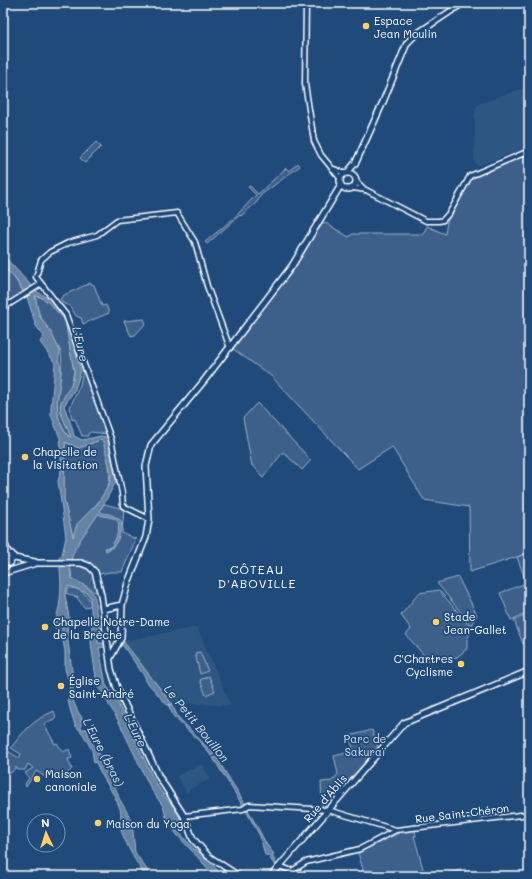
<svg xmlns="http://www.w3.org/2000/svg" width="532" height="879" viewBox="0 0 532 879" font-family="Mali,sans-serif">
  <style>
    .built { fill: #2e5683 }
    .green { fill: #3c618b; stroke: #9eb0c5 }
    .water { fill: #6583a4; stroke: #a3b5c8; fill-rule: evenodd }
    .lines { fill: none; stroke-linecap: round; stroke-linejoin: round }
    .minor-casing { stroke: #fff; stroke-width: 7 }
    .major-casing { stroke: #fff; stroke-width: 8 }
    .minor { stroke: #1f4a7a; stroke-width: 4 }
    .major { stroke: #1f4a7a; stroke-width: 5 }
    .poi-dot { fill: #ffd166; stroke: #1f4a7a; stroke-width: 1.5 }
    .labels { text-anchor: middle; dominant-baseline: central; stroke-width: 3.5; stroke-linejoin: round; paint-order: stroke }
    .poi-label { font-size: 11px; fill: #fff; stroke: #1f4a7a; text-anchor: start }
    .park-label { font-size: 11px; fill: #d8dfe8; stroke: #1f4a7a }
    .street-label { font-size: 11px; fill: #fff; stroke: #1f4a7a }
    .water-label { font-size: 12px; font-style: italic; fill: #d8e0e8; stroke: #1f4a7a }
    .neighbourhood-label { font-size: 12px; letter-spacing: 1px; fill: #fff; stroke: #1f4a7a }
  </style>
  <rect width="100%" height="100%" fill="#1f4a7a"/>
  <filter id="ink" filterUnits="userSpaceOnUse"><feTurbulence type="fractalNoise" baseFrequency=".025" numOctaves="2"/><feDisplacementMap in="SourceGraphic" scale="8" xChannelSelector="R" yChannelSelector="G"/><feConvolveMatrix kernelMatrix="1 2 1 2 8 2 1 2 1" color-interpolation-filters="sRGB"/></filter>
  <g filter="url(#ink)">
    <path class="built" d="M529 86V147L477 166 474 161 475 109 478 104Z
      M197 627 231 706 170 702 124 641Z
      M202 764 211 779 190 789 187 793 177 776Z"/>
    <path class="green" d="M96 142 101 147 85 163 80 158Z
      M529 154V505L526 506 529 515V553L470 572 469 507 424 500 392 447 358 469 271 376 233 349 324 222 349 237 352 234H423L427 226 445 234 447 222 468 180Z
      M298 163 300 166 261 195 257 202 241 216 240 215 207 244 205 242 234 218 256 195 248 187 250 186 258 194 286 168 289 171Z
      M3 266 15 279 24 293 3 306Z
      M90 283 94 285 102 306 106 305 109 313 83 324 81 318 76 316 70 306 64 304 60 299 64 295Z
      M36 296C48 298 62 313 66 324L74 372 70 389 60 405 71 437 68 436C46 408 65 383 61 352 60 350 57 346 56 344 50 330 34 313 36 296Z
      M144 319 146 323 135 335 131 336 124 321Z
      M83 370 107 434 91 432 88 434V436H82L75 419 72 420 70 407 80 385Z
      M257 403 311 460 302 470 283 452 263 478 254 466H252L243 418Z
      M100 440 103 441C106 447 107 453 108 459 114 491 103 496 84 518 79 523 77 530 73 537L64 501 63 489 65 442 79 448Z
      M104 504 124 509 122 533 136 539 122 572H110L100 574 88 563 71 560C73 543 94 518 104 504Z
      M529 553V578L525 579 517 557Z
      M70 564H81L91 569 100 591 94 592 88 587 72 579Z
      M458 577 477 615 471 625 437 583Z
      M529 582V612L511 620 500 593Z
      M68 588C79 587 89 595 91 605L85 608 77 598 78 596 75 597 66 593Z
      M439 590 472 629 467 640V649L457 657 443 661 437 655 429 661 406 635 411 629 401 615 419 593Z
      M529 614V641L523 644 514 620Z
      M200 652 208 671 200 674 195 653Z
      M209 676 215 691 206 695 200 680Z
      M54 711 56 718 44 724 55 744 57 743 63 752 69 749 72 758 68 759 72 769 65 775 61 772 59 775 57 773 54 775 51 774 47 778 36 771 26 787 25 784 29 778 25 773 33 768 28 764 25 770H18L16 767 11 773H7L3 769V748L19 758 21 754 11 748C22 732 35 719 54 711Z
      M372 730 378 747 329 804 322 807 321 782 332 781 338 774 334 756 354 751 349 736Z
      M415 830 416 836H414L425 876H365L358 853 401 832Z
      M465 869 468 876H436Z"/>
    <path class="water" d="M3 255 36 291 50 299 66 316 81 371 75 389 64 406 72 427 74 436 82 440 101 436 106 437 111 441 117 480 100 511 102 513C111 514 116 516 122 522 120 533 119 546 106 551L105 548 111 547C115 541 125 521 113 518 107 516 103 517 98 514 85 536 64 553 72 579 104 594 91 596 99 624 100 628 102 628 103 632L99 631 98 643H105V647L99 648 106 685 117 701 155 782 165 797 179 812 181 822 176 829 195 850 197 848 223 876H215L178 836 167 821 163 806 151 789 119 722 97 684 91 644 92 624 90 597 87 593 70 586 67 587 65 595 70 623 68 624 67 634 73 678V700L77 710 82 718 81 722V729H87L90 740 103 759 113 780 119 798 132 821 135 852 151 876H145C137 864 127 846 122 833 119 824 123 815 119 806 113 791 101 777 96 762L94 763 92 750 83 734 75 725 70 709 68 700 70 685 65 669V651L63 641 57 631 63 634 60 624 58 628H55C55 617 60 609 60 599 62 584 60 571 59 557L62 555 66 537 58 481 61 471V452L60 438 51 415V407L55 363 40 342 44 336 36 326 27 297 17 281 3 266ZM35 296 41 297 49 303 65 320 74 372 73 381 61 402 60 411 71 437 68 436C51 414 59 397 61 372 61 367 58 361 59 357 59 355 61 353 60 351L51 332 39 315ZM100 440 103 441 111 473 110 483 98 503 77 524 73 537 64 500 65 442 79 448Z
      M123 640 124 642 172 704 167 705 146 681 145 677 121 643Z
      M168 705H172L178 717 214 754 211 756 202 744 174 717Z
      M216 757 246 805 243 806 213 758Z
      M247 808 267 845 274 854 272 855 277 865 275 866 268 855H265L260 836 245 809Z"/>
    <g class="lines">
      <defs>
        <path id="minor" d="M306 3 305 84 314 141 321 155 340 178
          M334 169 344 173
          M356 181 365 190
          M353 188 366 190 426 221H439L443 220 450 212 470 176 529 151
          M3 308 41 284
          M149 519 123 506 122 493 111 439 66 315 36 277 41 260 50 252 68 243 97 235 117 220 177 213 195 242 207 286 230 348
          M184 816 243 809 249 805 328 810 396 830
          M282 867 292 871 306 862 360 849 396 830 529 814"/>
        <path id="major" d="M348 172 356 162 383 102 407 43 415 35 463 3
          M340 181a8 8 0 1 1 16 0a8 8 0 1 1-16 0Z
          M3 541 9 554
          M9 562 14 558 35 562
          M10 563 7 559V556L12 554 14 558
          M3 565 7 560
          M3 573 36 563H81L89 566 95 572 101 595 111 669 117 688 159 777 184 816 193 839 208 856 239 876
          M103 609 122 605
          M110 658 121 638 122 605 128 583 146 537 149 519 146 466 151 445 203 382 292 266 341 185
          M271 876 404 723 529 671"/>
      </defs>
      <use href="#minor" class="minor-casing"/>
      <use href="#major" class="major-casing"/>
      <use href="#minor" class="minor"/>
      <use href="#major" class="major"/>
    </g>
  </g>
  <g class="poi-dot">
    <circle cx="366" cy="26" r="4"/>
    <circle cx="25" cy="457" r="4"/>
    <circle cx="436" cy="622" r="4"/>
    <circle cx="45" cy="627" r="4"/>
    <circle cx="461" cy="664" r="4"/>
    <circle cx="61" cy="686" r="4"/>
    <circle cx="37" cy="779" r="4"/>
    <circle cx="98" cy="823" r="4"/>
  </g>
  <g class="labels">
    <g class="poi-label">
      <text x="374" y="20">Espace<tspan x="374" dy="13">Jean Moulin</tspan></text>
      <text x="33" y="451">Chapelle de<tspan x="33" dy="13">la Visitation</tspan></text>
      <text x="444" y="616">Stade<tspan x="444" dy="13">Jean-Gallet</tspan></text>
      <text x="53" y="621">Chapelle Notre-Dame<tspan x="53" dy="13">de la Brèche</tspan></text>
      <text x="453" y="658" text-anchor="end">C'Chartres<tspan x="453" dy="13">Cyclisme</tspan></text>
      <text x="69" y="680">Église<tspan x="69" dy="13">Saint-André</tspan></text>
      <text x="45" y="773">Maison<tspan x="45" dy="13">canoniale</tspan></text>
      <text x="106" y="823">Maison du Yoga</text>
    </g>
    <g class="park-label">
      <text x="365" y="738">Parc de<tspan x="365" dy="13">Sakuraï</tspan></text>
    </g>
    <g class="street-label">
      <text transform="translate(325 798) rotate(-49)">Rue d'Ablis</text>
      <text transform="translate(462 813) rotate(-7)">Rue Saint-Chéron</text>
    </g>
    <g class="water-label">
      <text transform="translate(81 344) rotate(77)">L'Eure</text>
      <text transform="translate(197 723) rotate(51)">Le Petit Bouillon</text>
      <text transform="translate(136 730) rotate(63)">L'Eure</text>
      <text transform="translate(104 752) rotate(63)">L'Eure (bras)</text>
    </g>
    <g class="neighbourhood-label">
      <text x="257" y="569">CÔTEAU<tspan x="257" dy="14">D'ABOVILLE</tspan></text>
    </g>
  </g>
  <rect width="532" height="879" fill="none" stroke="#1f4a7a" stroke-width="16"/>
  <rect x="8" y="8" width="516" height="863" fill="none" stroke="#fff" stroke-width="1.5" filter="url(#ink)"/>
  <g transform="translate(46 833) rotate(356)"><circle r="19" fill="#1f4a7a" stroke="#7992af"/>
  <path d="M0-3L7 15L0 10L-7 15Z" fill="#ffd166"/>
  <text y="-6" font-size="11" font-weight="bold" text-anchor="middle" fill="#ffffff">N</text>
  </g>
</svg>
